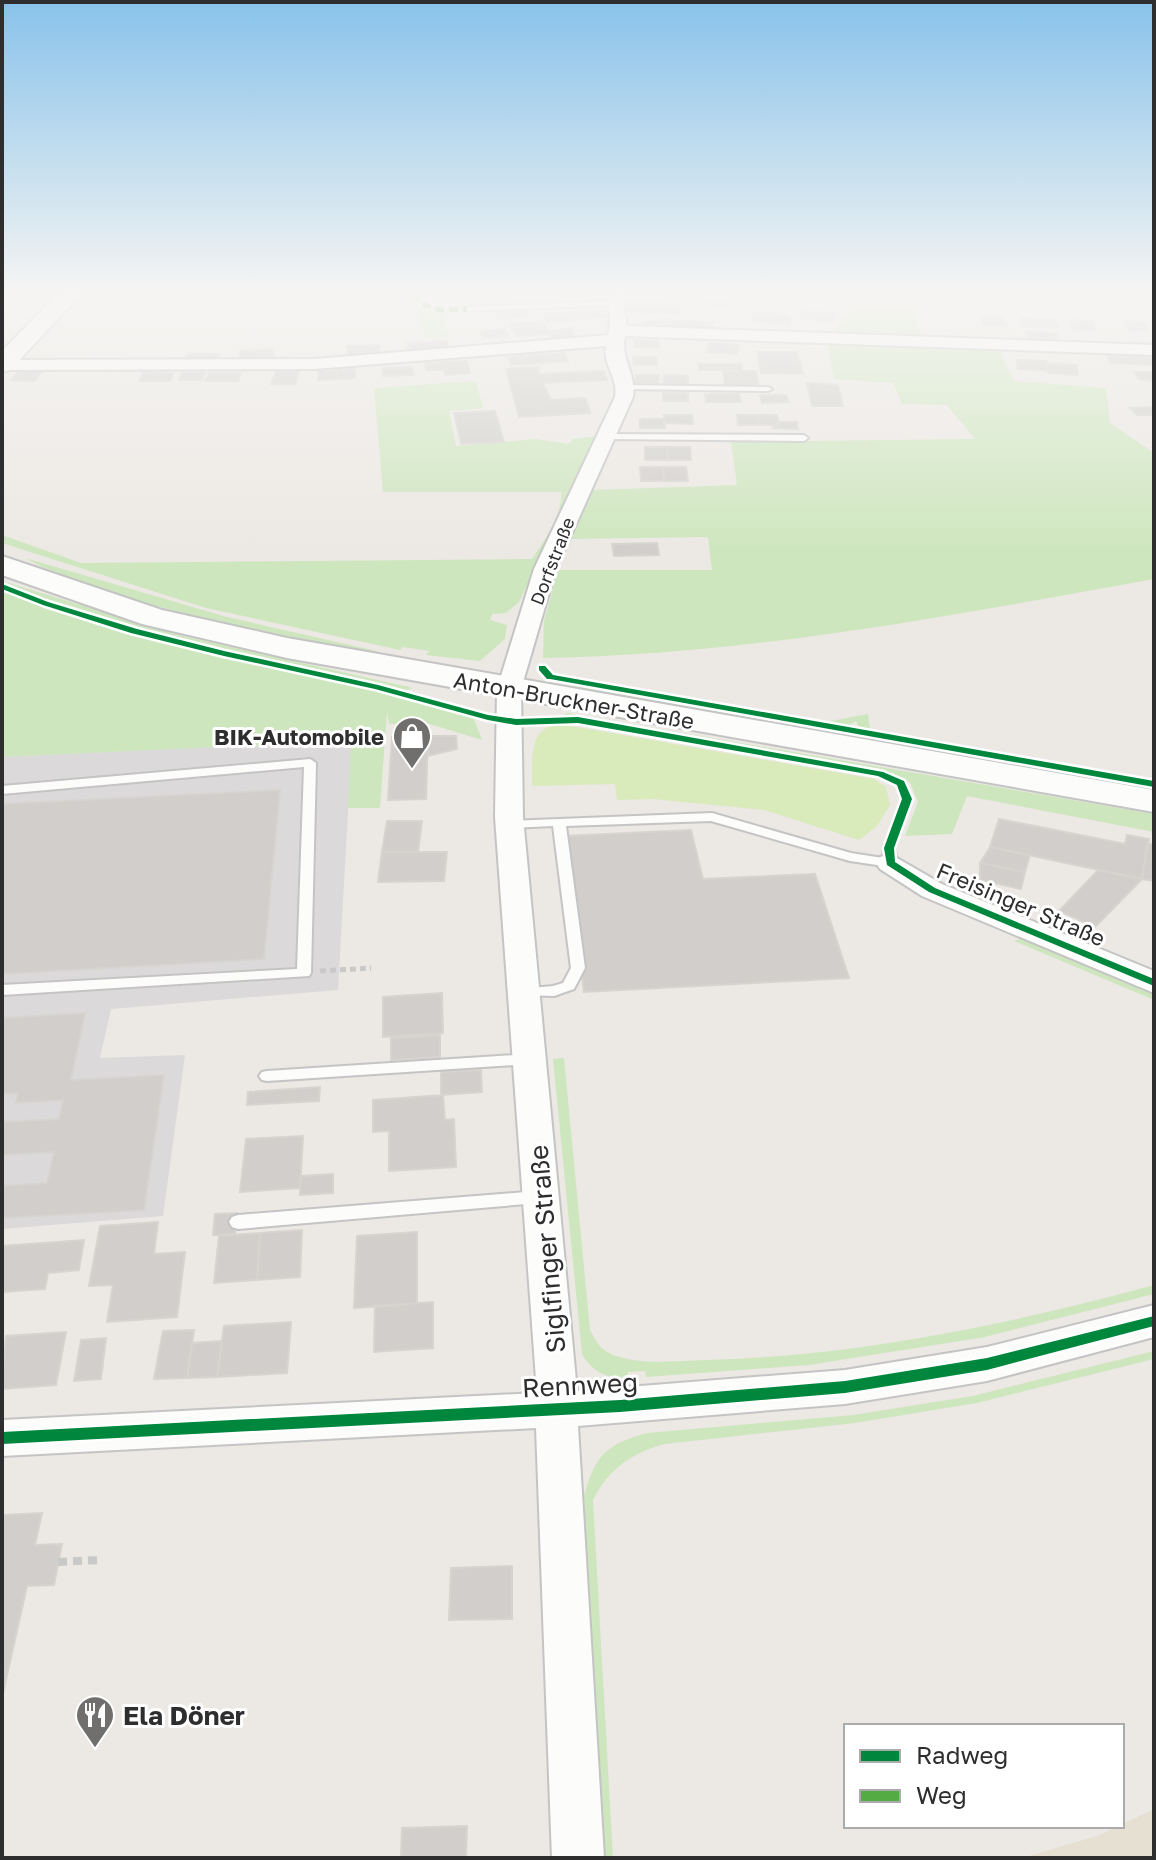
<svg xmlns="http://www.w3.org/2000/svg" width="1156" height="1860" viewBox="0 0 1156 1860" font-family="'Golos Text',sans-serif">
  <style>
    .industrial { fill: #dcd9db }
    .education { fill: #e6e0d3 }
    .green { fill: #cee6be }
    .pitch { fill: #d9eabb }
    .building { fill: #d1cecb; stroke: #d7d4d0; stroke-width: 2 }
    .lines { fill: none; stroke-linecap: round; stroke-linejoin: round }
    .lane-casing { stroke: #c5c4c5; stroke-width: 4 }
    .street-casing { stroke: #c5c4c5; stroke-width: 4 }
    .secondary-casing { stroke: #c5c4c5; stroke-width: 4 }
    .path-far1 { stroke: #c9c9c8; stroke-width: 5; stroke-dasharray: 6 4; stroke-linecap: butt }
    .path { stroke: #c9c9c8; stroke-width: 8; stroke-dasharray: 9 6; stroke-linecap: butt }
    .lane { fill: #fcfcfb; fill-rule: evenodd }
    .street { fill: #fcfcfb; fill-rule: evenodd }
    .secondary { fill: #fcfcfb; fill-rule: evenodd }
    .quiet { stroke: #54ab44; stroke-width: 5; stroke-dasharray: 9 5; stroke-linecap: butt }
    .cycleway-casing { stroke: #fff; stroke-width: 5 }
    .cycleway { fill: #00873e; fill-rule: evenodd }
    .labels { text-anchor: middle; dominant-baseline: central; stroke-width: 6; stroke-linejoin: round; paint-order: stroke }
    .far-street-label { font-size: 18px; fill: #2e2e2e; stroke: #fff }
    .street-label { font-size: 22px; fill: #2e2e2e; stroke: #fff }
    .poi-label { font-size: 22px; font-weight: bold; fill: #2e2e2e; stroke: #fff; text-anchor: end }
    .near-street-label { font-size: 26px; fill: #2e2e2e; stroke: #fff }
    .near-poi-label { font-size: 26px; font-weight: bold; fill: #2e2e2e; stroke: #fff; text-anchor: start }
  </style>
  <rect width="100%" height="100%" fill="#ece8e4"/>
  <path class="industrial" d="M352 740 338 990 111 1009 100 1058 185 1055 163 1216 2 1229V757Z"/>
  <path class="education" d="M1154 1809V1858H1022L1100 1835Z"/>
  <path class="green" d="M410 292H414L419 303 444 313 449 337 425 338Z
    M854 308H915L922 339 829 338Z
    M828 343 1003 347 1002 355 1014 381 1106 388 1110 423 1154 453V579C953 615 748 655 543 658L544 621 558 570H712L708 537 569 539 591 490 737 485 731 442 975 439 947 405 902 404 893 383 834 379Z
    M476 381 483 408 449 411 456 446 535 439 569 444 573 439 598 436 519 602 506 613 492 614 490 620 507 625 505 639 480 661 426 655 429 651 403 647 400 650 206 608 2 543V535L81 563 532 559C545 540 563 514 561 492H383L374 388Z
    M25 558 227 617 381 652C302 647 222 625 146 603 105 591 63 579 25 558Z
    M2 581 183 636 413 688 402 691 165 638 31 596Z
    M2 589C153 652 317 668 473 717L482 740 430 724H389L387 711 380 808H348L351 741 2 757Z
    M577 684 839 732 831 736 564 688Z
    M567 713 1154 814V832L967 796 952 834 905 836 918 802 910 782 887 772 564 716Z
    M868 714 870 729 1154 782 860 730 856 721 844 728 821 723Z
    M861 736 1154 786V795L863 739Z
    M1028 936 1154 991V1000L1014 941Z
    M564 1058 590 1330C595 1339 599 1348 609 1353 636 1366 675 1361 705 1360 859 1356 1006 1325 1154 1285V1294L985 1337 809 1365 646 1377 645 1371 628 1372V1378C607 1378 593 1373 582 1354L553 1059Z
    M1154 1351V1359L977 1403 855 1423 665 1444C631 1453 609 1469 593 1500L613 1858H602L584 1496C596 1454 605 1445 647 1433L853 1415 973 1396Z"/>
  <path class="pitch" d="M560 724 874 779 886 787 890 805 877 826 859 840 764 810 653 799 617 800 615 784 532 786C533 760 527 727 560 724Z"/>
  <path class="building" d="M704 299 732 300 731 306 703 305Z
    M624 302 680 304 679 314 622 312Z
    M525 308 528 317 497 319 495 309Z
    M602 310 607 317 582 319 577 312Z
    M802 311 835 313 833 321 800 319Z
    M577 312 582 319 547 322 543 314Z
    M754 313 784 315 791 318 790 325 752 321Z
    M980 317 1004 318 1008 326 983 325Z
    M1019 318 1037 319 1041 327H1023Z
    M1037 319H1055L1059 328 1041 327Z
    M663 320 713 322 711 332 641 329 643 322Z
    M1069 320 1092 321 1096 329 1074 331Z
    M543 321 550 334 517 336 510 324Z
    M1124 321 1142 322 1147 329 1130 332Z
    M572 328 574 339 552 340 549 331Z
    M505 329 508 336 483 338 480 331Z
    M1026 332 1057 333 1059 339 1028 338Z
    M634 340H658L659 347H635Z
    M447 341 448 349 408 351 407 343Z
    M709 343 739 345 737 354 707 352Z
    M379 345 380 354 364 355 363 346Z
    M347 346H363L364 355 348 356Z
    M257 350 256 359H239L240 351Z
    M257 350H274L272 358 256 359Z
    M757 352H797L803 374 761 373Z
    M564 353 568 361 512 365 509 357Z
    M188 354H219L216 361H185Z
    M1107 356 1129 357 1132 364 1110 363Z
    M1129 356 1154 357V365L1132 364Z
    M633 357H656L657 365H634Z
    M1017 360 1047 361 1048 371 1018 369Z
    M467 361 470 373 445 375 444 370H426L425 363Z
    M1047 363 1077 365 1078 375 1048 373Z
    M699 364H741L742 370H699Z
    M411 367 414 375 383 376V368Z
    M538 367 540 374 579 372 582 381 543 383 551 400 585 398 591 413 519 417 506 369Z
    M355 369V378L337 379V370Z
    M20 370H43L35 381 11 380Z
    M319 370H337V379L318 380Z
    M276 371H299L295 384H271Z
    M604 371 607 380 582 381 579 372Z
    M723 371H756L759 388H725Z
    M1133 372H1154V381L1139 379Z
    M143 373H174L170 381H139Z
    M182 373H205L202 380H179Z
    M209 373H241L238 381H205Z
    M636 375H659L658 384 635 383Z
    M664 375 688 376V385L663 384Z
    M807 383 838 385 843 406H812Z
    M663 393H688V401H663Z
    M705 394H739L741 402H706Z
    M760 395H786L789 402 762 403Z
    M1154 407V415H1137L1130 408Z
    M495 411 504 442 461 444 454 413Z
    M664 415H692L693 424 665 423Z
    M737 415H757L759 425H738Z
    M757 415H777L779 425H759Z
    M640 419H664L665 428H640Z
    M779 422H797L798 429 773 428Z
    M645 447H667L668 460H645Z
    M667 447H690L691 460H668Z
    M640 467H663L664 481H641Z
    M663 467H686L688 481H664Z
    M657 543 659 555 614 556 612 544Z
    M428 736 426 799 388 800 392 737Z
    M428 736H456L457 749 428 756Z
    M280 790 264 959 2 974V804Z
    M999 819 1125 844 1127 835 1149 839 1142 879 990 847Z
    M387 821H422L418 852H382Z
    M691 830 703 879 815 874 849 978 584 992 564 836Z
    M1148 843 1154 845V881L1142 879Z
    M990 847 1030 855 1025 872 980 863Z
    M382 852H447L444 881 378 882Z
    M980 863 1025 872 1021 889 980 880Z
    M1098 870 1142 879 1095 927 1059 911Z
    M442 993 443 1033 383 1037V997Z
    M85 1013 71 1080 164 1075 144 1210 2 1218V1186L47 1183 54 1152 2 1155V1122L59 1119 63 1100 16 1103 18 1093 2 1094V1018Z
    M440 1035V1057L391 1060V1038Z
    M481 1070 482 1092 441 1095V1072Z
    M320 1087 319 1101 247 1105 248 1092Z
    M443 1095 445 1120 454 1119 456 1167 389 1171V1131L373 1132V1100Z
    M303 1136 300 1188 240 1192 246 1139Z
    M333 1174V1193L300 1195 301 1176Z
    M237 1213 235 1234 213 1235 215 1214Z
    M158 1222 154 1254 185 1252 177 1317 107 1322 113 1285 89 1286 100 1226Z
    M302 1230 300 1277 257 1280 260 1233Z
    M417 1232V1304L354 1308 357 1236Z
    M260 1233 257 1280 214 1283 219 1236Z
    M84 1240 79 1270 48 1273 45 1289 2 1292V1246Z
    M433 1302V1348L374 1352 375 1306Z
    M291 1322 287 1373 217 1377 224 1326Z
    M194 1330 187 1378 154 1379 163 1331Z
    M66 1332 56 1385 2 1389 6 1336Z
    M106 1338 101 1379 74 1381 81 1340Z
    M222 1341 217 1377 187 1378 192 1343Z
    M42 1513 35 1545 62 1544 54 1585 27 1586 2 1698V1515Z
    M512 1566V1619L449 1620 451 1568Z
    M467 1826 466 1858H374L401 1857 402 1828Z"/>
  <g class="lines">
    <defs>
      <path id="lane" d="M615 301 619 303 618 305 467 311 463 309 467 307Z
        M623 385 768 387 772 389 768 391 626 389 622 387Z
        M601 434 804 435 808 438 804 441 604 439 600 436Z
        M310 759 316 763 311 973 309 976 2 995V985L297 969 304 767 2 794V786Z
        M712 813 851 853 883 858 884 845H894L897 863 890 867 850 861 711 821 566 826 585 968 574 989 554 996 520 995 518 992 520 989 553 986 563 983 571 968 553 826 510 828 505 827 504 824 505 821Z
        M530 1054 535 1055 538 1059 535 1063 530 1064 267 1081 262 1080 259 1076 262 1072 267 1071Z
        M538 1191 544 1192 546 1197 544 1202 538 1203 238 1229 232 1227 229 1222 232 1217 238 1215Z"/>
      <path id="street" d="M613 292H629L623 305 627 326 1154 345V355L625 336C620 359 637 375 633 397L556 569 521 689 523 817 577 1391 845 1370 987 1347 1154 1305V1337L987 1381 845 1404 578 1426 604 1858H552L536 1428 2 1456V1420L537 1393 495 817 497 689 534 569 615 397C619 379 602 363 606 346L314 369 2 370V360L314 359 608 335C612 319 606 308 613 292Z
        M890 854 942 884 1154 971V993L922 896 880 869 876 863 880 857Z"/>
      <path id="secondary" d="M60 292H83L10 370 2 372V351Z
        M2 556 162 610 287 638 1154 790V812L287 658 142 624 2 575Z"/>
    </defs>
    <use href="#lane" class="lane-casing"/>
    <use href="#street" class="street-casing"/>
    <use href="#secondary" class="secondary-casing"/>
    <path class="path-far1" d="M320 971 371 968"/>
    <path class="path" d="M58 1562 100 1560"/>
    <use href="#lane" class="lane"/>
    <use href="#street" class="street"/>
    <use href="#secondary" class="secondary"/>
    <path class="quiet" d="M416 292 420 303 440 310 467 309"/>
    <defs>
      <path id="cycleway" d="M2 584 48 602 137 629 224 651 378 685 488 715 516 719 578 717 883 772 904 781 912 799 894 848 895 862 935 888 1154 979V986L929 892 887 865 884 848 902 799 897 785 878 776 578 723 516 725 488 720 375 689 224 656 131 633 43 605 2 589Z
        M539 666H545L553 675 1154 781V787L550 679H547L539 670Z
        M1154 1316V1326L987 1370 845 1393 620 1412 2 1444V1432L620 1400 845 1381 987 1358Z"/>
    </defs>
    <use href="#cycleway" class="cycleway-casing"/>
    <use href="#cycleway" class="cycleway"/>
  </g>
  <linearGradient id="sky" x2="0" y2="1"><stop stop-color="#88c2ea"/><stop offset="0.53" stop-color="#f6f5f3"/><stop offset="1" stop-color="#f6f5f3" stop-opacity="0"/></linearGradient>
  <rect width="1156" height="552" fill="url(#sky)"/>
  <defs>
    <symbol id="shop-pin" viewBox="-11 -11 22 30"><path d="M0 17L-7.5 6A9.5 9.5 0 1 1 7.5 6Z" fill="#706f6e" stroke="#fff"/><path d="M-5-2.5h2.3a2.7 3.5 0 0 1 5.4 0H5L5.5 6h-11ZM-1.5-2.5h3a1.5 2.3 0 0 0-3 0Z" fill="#fff"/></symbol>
    <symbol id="restaurant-pin" viewBox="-11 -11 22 30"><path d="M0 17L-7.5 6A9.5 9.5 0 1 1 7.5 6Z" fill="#706f6e" stroke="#fff"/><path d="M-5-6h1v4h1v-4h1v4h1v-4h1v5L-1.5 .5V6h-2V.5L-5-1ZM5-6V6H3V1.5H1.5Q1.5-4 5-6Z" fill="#fff"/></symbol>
  </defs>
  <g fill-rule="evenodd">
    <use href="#shop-pin" x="390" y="714" width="44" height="60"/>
    <use href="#restaurant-pin" x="73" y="1693" width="44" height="60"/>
  </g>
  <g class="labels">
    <g class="far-street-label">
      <text transform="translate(552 561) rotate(-69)">Dorfstraße</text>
    </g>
    <g class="street-label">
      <text transform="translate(574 700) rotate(10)">Anton-Bruckner-Straße</text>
      <text transform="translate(1021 904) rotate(23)">Freisinger Straße</text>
    </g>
    <g class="poi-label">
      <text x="384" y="736">BIK-Automobile</text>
    </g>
    <g class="near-street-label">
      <text transform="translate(547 1249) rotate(-95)">Siglfinger Straße</text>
      <text transform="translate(580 1385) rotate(-3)">Rennweg</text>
    </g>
    <g class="near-poi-label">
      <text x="123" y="1715">Ela Döner</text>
    </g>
  </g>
  <rect width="1156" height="1860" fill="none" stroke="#2e2e2e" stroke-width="8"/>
  <rect x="844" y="1724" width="280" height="104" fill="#ffffff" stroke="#ababab" stroke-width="2"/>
  <rect x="860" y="1750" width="40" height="12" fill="#00873e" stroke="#ababab" stroke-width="2"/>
  <text x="916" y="1764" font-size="24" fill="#2e2e2e">Radweg</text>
  <rect x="860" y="1790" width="40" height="12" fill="#54ab44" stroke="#ababab" stroke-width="2"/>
  <text x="916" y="1804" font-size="24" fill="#2e2e2e">Weg</text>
</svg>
